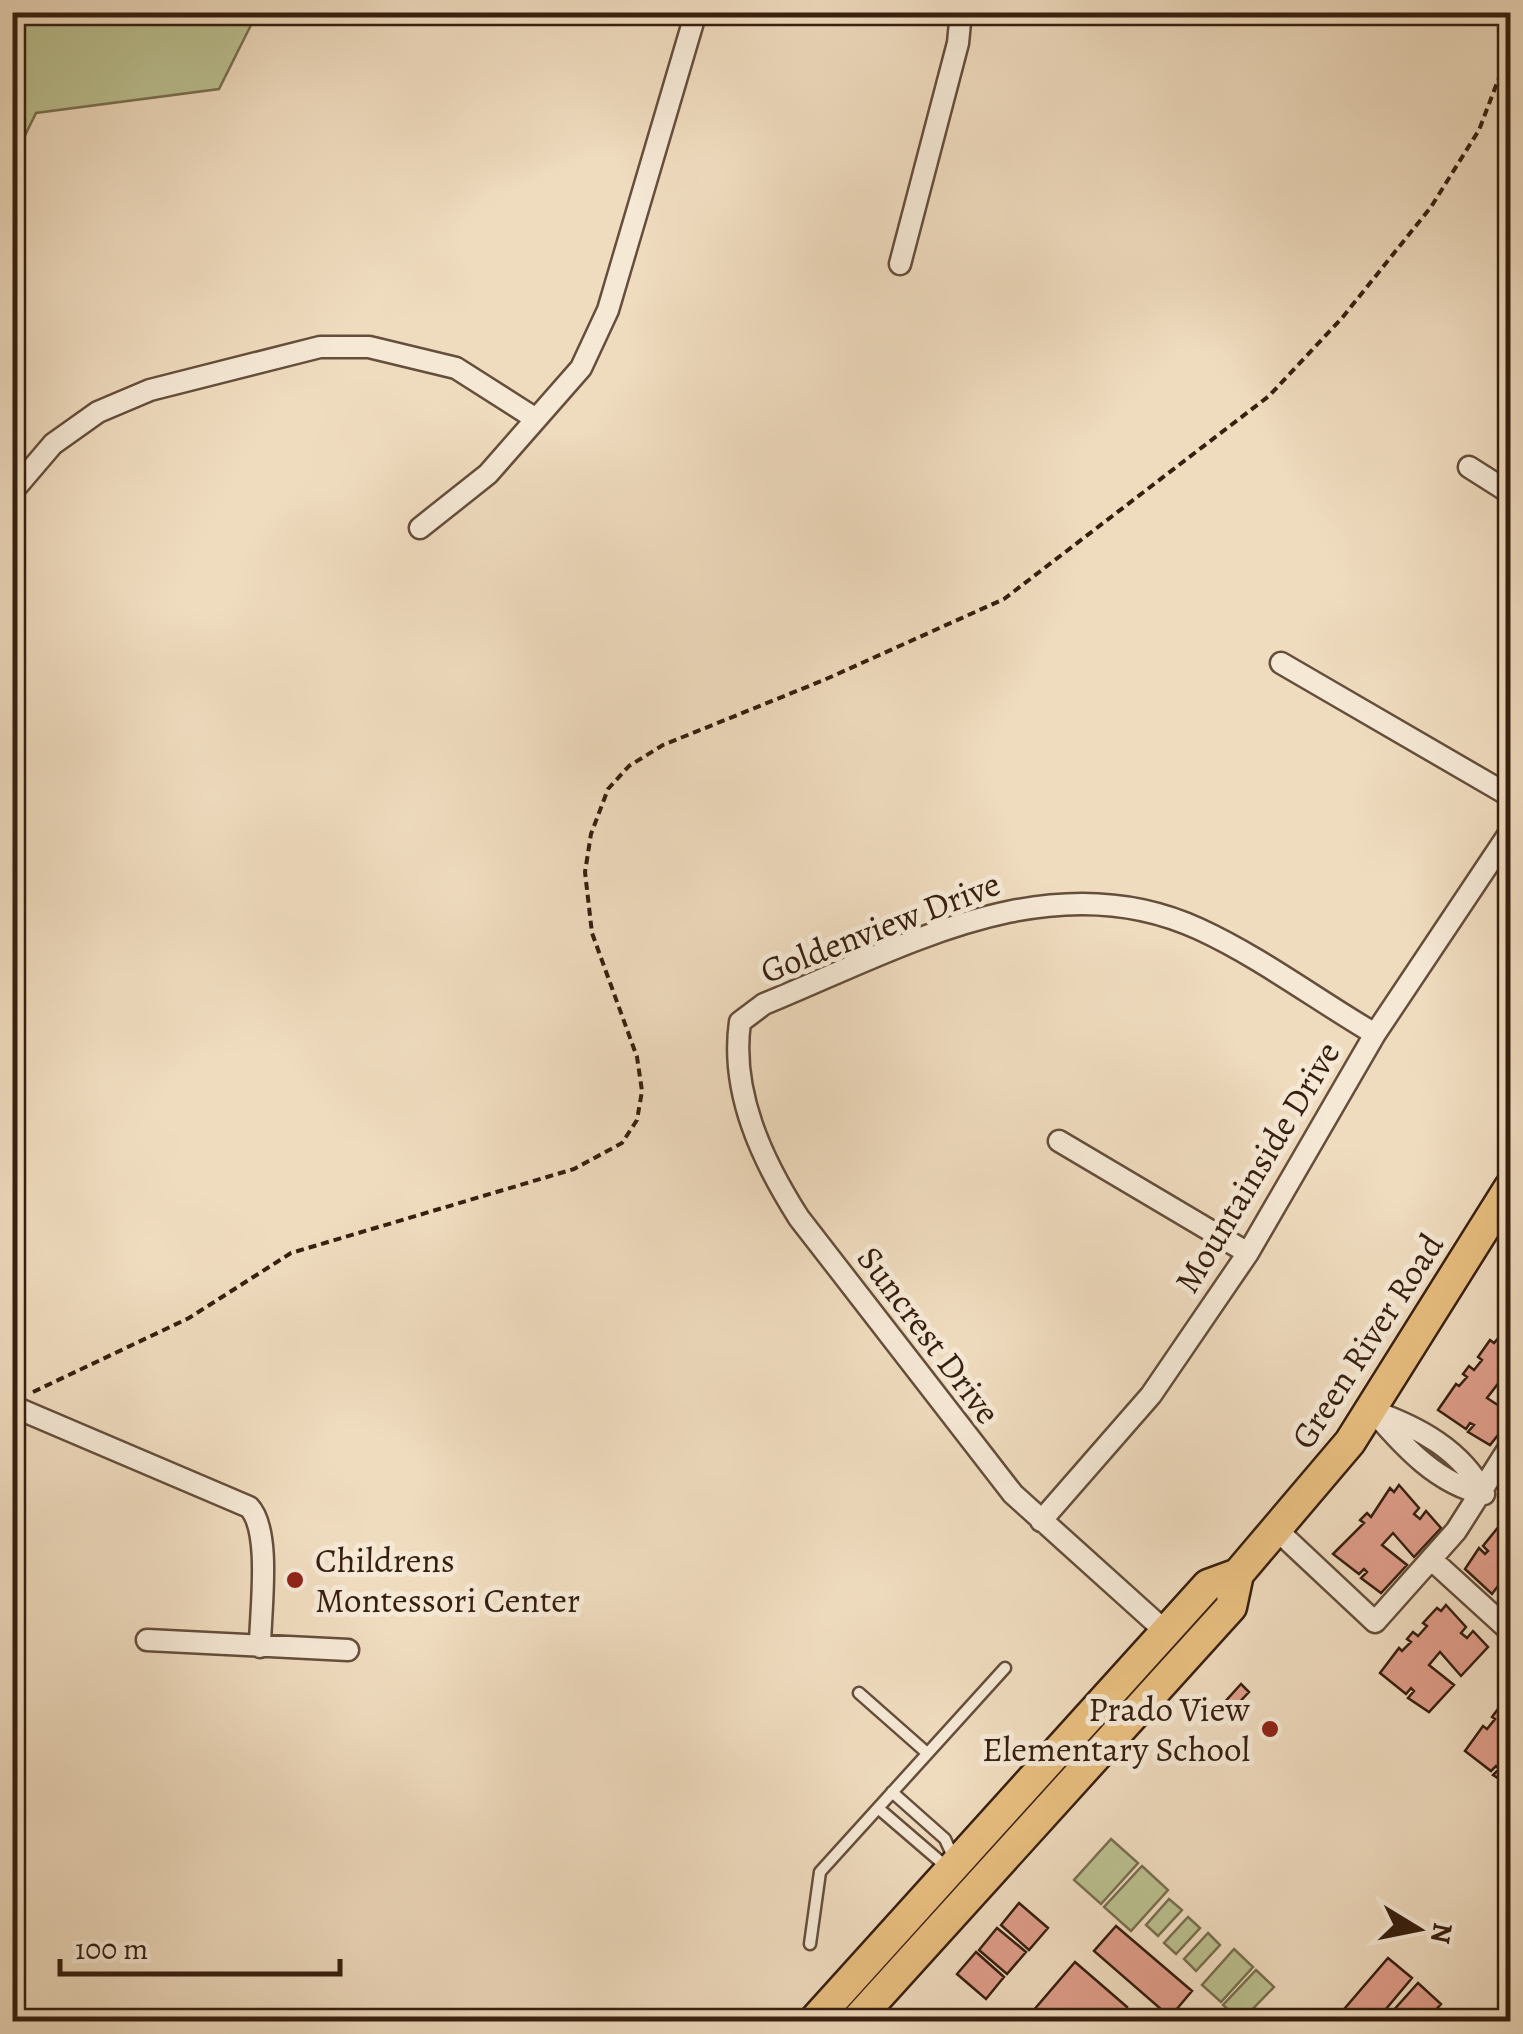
<svg xmlns="http://www.w3.org/2000/svg" width="1523" height="2034" viewBox="0 0 1523 2034" font-family="Alegreya,serif">
  <style>
    .green { fill: #bbc090; stroke: #797050; stroke-width: 2.5 }
    .building { fill: #df9d8a; stroke: #371f0f; stroke-width: 2.5 }
    .lines { fill: none; stroke-linecap: round; stroke-linejoin: round }
    .lane-casing { stroke: #654e3b; stroke-width: 15 }
    .street-casing { stroke: #654e3b; stroke-width: 25 }
    .primary-casing { stroke: #371f0f; stroke-width: 35 }
    .path { stroke: #371f0f; stroke-width: 4; stroke-dasharray: 8 5; stroke-linecap: butt }
    .lane { stroke: #f5e8d5; stroke-width: 10 }
    .street { stroke: #f5e8d5; stroke-width: 20 }
    .primary { stroke: #e8be7f; stroke-width: 30 }
    .poi-dot { fill: #8f2418; stroke: #f5e8d5; stroke-width: 4 }
    .labels { text-anchor: middle; dominant-baseline: central; stroke-width: 10; stroke-linejoin: round; paint-order: stroke }
    .street-label { font-size: 35px; fill: #371f0f; stroke: #f5e8d5 }
    .poi-label { font-size: 35px; fill: #371f0f; stroke: #f5e8d5; text-anchor: start }
  </style>
  <rect width="100%" height="100%" fill="#efdbbe"/>
  <filter id="stains"><feTurbulence type="fractalNoise" baseFrequency=".002" numOctaves="4"/><feColorMatrix values="0 0 0 0 .2 0 0 0 0 .09 0 0 0 0 .02 0 0 0 .5 -.17"/></filter>
  <radialGradient id="worn" r=".72"><stop offset=".6" stop-color="#630" stop-opacity="0"/><stop offset="1" stop-color="#630" stop-opacity=".3"/></radialGradient>
  <path class="green" d="M13 12H257V13L219 89 36 113 13 160Z
    M1111 1839 1138 1863 1101 1904 1074 1880Z
    M1142 1866 1168 1890 1131 1931 1104 1907Z
    M1169 1899 1182 1910 1158 1936 1146 1925Z
    M1188 1917 1200 1928 1176 1954 1164 1943Z
    M1208 1933 1220 1945 1196 1971 1184 1959Z
    M1234 1949 1253 1967 1221 2002 1202 1985Z
    M1256 1970 1274 1987 1241 2021 1223 2005Z"/>
  <path class="building" d="M1500 1336 1510 1344V1399L1497 1385 1487 1398 1510 1413V1420L1490 1445 1468 1432 1474 1425 1470 1423 1466 1429 1438 1410 1456 1384 1459 1386 1467 1377 1463 1374 1469 1366 1474 1370 1482 1360 1478 1357 1490 1340 1494 1343Z
    M1399 1485 1419 1508 1414 1514 1420 1519 1426 1511 1441 1528 1414 1557 1393 1533 1382 1545 1407 1565 1381 1593 1361 1578 1367 1572 1364 1569 1359 1574 1333 1554 1364 1523 1360 1520 1367 1513 1371 1517 1390 1488 1394 1492Z
    M1504 1520 1510 1526V1570L1492 1594 1465 1569 1479 1548 1485 1554 1488 1551 1483 1546Z
    M1510 1591V1611L1501 1601Z
    M1446 1605 1466 1627 1461 1633 1467 1638 1473 1631 1488 1647 1461 1676 1440 1652 1429 1665 1454 1685 1429 1712 1408 1698 1414 1691 1411 1688 1406 1694 1380 1673 1399 1648 1402 1651 1411 1642 1407 1639 1413 1632 1418 1636 1427 1626 1423 1623 1437 1608 1441 1611Z
    M1241 1684 1249 1692 1231 1711 1223 1704Z
    M1510 1704V1786L1493 1775 1499 1769 1496 1766 1491 1771 1465 1751 1483 1726 1487 1729 1495 1719 1492 1717 1498 1709 1502 1713Z
    M1019 1903 1048 1928 1029 1950 1001 1925Z
    M1116 1926 1192 1991 1170 2017 1094 1951Z
    M997 1928 1026 1952 1007 1974 979 1950Z
    M976 1952 1004 1977 986 1999 957 1974Z
    M1388 1958 1412 1978 1375 2022H1333Z
    M1075 1962 1127 2007 1114 2022H1031L1027 2018Z
    M1418 1983 1441 2004 1425 2022H1383Z"/>
  <g class="lines">
    <defs>
      <path id="lane" d="M859 1693 927 1753
        M892 1792 945 1839 955 1861
        M878 1808 949 1869
        M810 1944 820 1872 1005 1668"/>
      <path id="street" d="M900 264 958 43 961 12
        M1469 467 1510 493
        M12 492 53 444 98 412 150 390 320 347H369L456 368 536 419
        M420 528 488 474 581 368 608 310 696 12
        M1281 663 1510 796
        M1059 1141 1248 1253
        M12 1406 249 1507C272 1531 260 1613 260 1647
        M1373 1411C1418 1427 1462 1450 1484 1494
        M1375 1413C1404 1447 1438 1484 1484 1494
        M1041 1521 1151 1395 1248 1253 1375 1034 1510 832
        M1278 1531 1375 1622 1456 1531 1510 1446
        M1431 1559 1510 1631
        M1165 1631 1013 1494 799 1218C762 1160 730 1092 740 1022L764 1004C901 948 1050 860 1199 929 1260 957 1317 1000 1375 1034
        M147 1640 348 1650"/>
      <path id="primary" d="M813 2022 1208 1585 1238 1574 1350 1442 1510 1187
        M855 2022 1231 1607 1238 1574"/>
    </defs>
    <use href="#lane" class="lane-casing"/>
    <use href="#street" class="street-casing"/>
    <use href="#primary" class="primary-casing"/>
    <path class="path" d="M33 1392 189 1318 291 1253 574 1169 622 1143 637 1120 642 1091 637 1057 592 933 585 872 591 834 608 789 629 766 663 745 824 680 1004 599 1269 396 1342 318 1431 207 1479 130 1510 49
      M1506 1497 1510 1499"/>
    <use href="#lane" class="lane"/>
    <use href="#street" class="street"/>
    <use href="#primary" class="primary"/>
  </g>
  <g class="poi-dot">
    <circle cx="295" cy="1580" r="10"/>
    <circle cx="1270" cy="1729" r="10"/>
  </g>
  <g class="labels">
    <g class="street-label">
      <text transform="translate(880 927) rotate(-21)">Goldenview Drive</text>
      <text transform="translate(1257 1167) rotate(-59)">Mountainside Drive</text>
      <text transform="translate(929 1335) rotate(53)">Suncrest Drive</text>
      <text transform="translate(1367 1341) rotate(-57)">Green River Road</text>
    </g>
    <g class="poi-label">
      <text x="315" y="1560">Childrens<tspan x="315" dy="40">Montessori Center</tspan></text>
      <text x="1250" y="1709" text-anchor="end">Prado View<tspan x="1250" dy="40">Elementary School</tspan></text>
    </g>
  </g>
  <rect width="1523" height="2034" fill="none" stroke="#efdbbe" stroke-width="50"/>
  <rect x="15" y="15" width="1493" height="2004" fill="none" stroke="#371f0f" stroke-width="5"/>
  <rect x="25" y="25" width="1473" height="1984" fill="none" stroke="#371f0f" stroke-width="2.5"/>
  <g transform="translate(1418 1929) rotate(100)" stroke="#f5e8d5" stroke-width="8" paint-order="stroke">
  <path d="M0-8L18 38L0 25L-18 38Z" fill="#371f0f"/>
  <text y="-15" font-size="28" font-weight="bold" text-anchor="middle" fill="#371f0f">N</text>
  </g>
  <path d="M60 1959v15h280v-15" fill="none" stroke="#371f0f" stroke-width="5"/>
  <text x="75" y="1959" font-size="30" fill="#371f0f" stroke="#f5e8d5" stroke-width="8" paint-order="stroke">100 m</text>
  <rect width="100%" height="100%" filter="url(#stains)"/>
  <rect width="100%" height="100%" fill="url(#worn)"/>
</svg>
